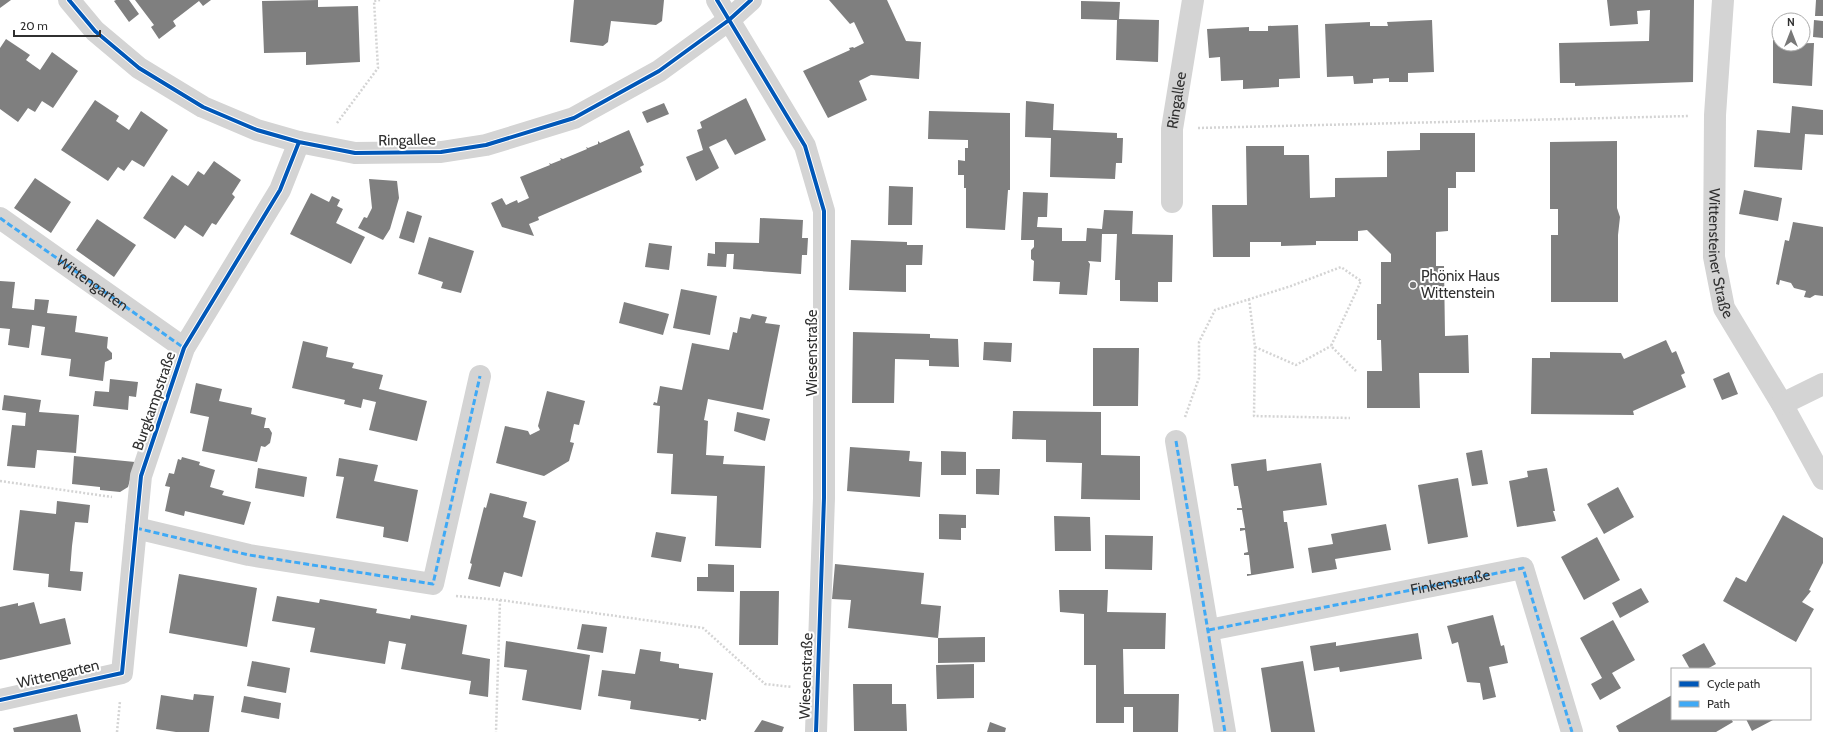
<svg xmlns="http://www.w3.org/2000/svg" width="1823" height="732" viewBox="0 0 1823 732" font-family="Cabin,sans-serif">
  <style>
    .building { fill: #7f7f7f }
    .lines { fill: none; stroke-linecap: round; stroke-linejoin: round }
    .path { stroke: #d4d4d4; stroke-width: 2.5; stroke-dasharray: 2 2; stroke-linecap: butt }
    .minor { stroke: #d4d4d4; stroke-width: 22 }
    .tertiary { stroke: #d4d4d4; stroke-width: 22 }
    .quiet { stroke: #3fa9f5; stroke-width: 3; stroke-dasharray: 6 3; stroke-linecap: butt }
    .cycleway-casing { stroke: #fff; stroke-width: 6 }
    .cycleway { stroke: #0057b8; stroke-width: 4 }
    .poi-dot { fill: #787878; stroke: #fff; stroke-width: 1.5 }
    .labels { text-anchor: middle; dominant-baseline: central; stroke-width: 4; stroke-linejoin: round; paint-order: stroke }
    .street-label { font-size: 15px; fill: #303030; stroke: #fff }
    .poi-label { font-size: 15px; fill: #303030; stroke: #fff; text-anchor: start }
  </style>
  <rect width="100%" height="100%" fill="#fff"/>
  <path class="building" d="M0 0H11L0 8Z
    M116 0H129L139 14 129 22 114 1Z
    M135 0H211L203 6 199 1 173 21 176 26 159 39 151 27 154 25Z
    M318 0V7L358 6 360 62 306 65V52L264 53 262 1Z
    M574 0H664L662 21 656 25 611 21 608 42 603 46 570 42Z
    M829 0H887L906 41 921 42 919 79 871 75 859 81 867 100 828 118 803 71 850 50 849 48 853 47 854 48 864 43 854 22 850 24Z
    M1607 0H1694L1693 82 1575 86V83H1560L1559 43 1649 41 1650 10 1637 11 1638 24 1610 26Z
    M1816 0H1823V16H1815Z
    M1081 1 1120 2 1119 19 1159 20 1158 62 1116 60 1117 20 1081 19Z
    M1432 20 1434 72 1408 73V82H1389V78L1373 79V83L1354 84 1353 76 1327 77 1325 24 1370 22V26H1388L1387 22Z
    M1814 20 1823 21V38L1813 37Z
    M1298 25 1300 78 1279 79V87L1243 89V80L1221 81 1220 57 1209 58 1207 29 1249 27V31H1268V26Z
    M6 39 30 55 26 60 40 70 52 52 78 71 53 108 42 101 35 112 28 108 18 122 0 109V48Z
    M1773 40 1779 41V44L1814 43 1812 86 1773 83Z
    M746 98 766 140 735 155 726 139 709 147 719 168 696 181 686 157 703 150 697 130 702 128 700 122Z
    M95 100 119 116 116 121 129 130 141 111 168 130 144 167 132 160 124 171 118 167 108 181 61 150Z
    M1026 101 1054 104 1053 130 1117 133V138H1123L1122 163H1116L1115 179 1050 177 1051 138 1025 137Z
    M664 103 669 114 647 123 642 112Z
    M1792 106 1823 110V135L1805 134 1802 170 1754 167 1757 130 1790 133Z
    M929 111 1010 113V190H1008L1005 230 966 228V188H964V175H958V160L965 161V148H968V140L928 139Z
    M629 130 644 165 640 167 642 172 538 217 539 220 529 224 534 236 502 227 491 203 502 198 506 205 517 200 518 203 529 198 520 177 550 165 549 163 551 164 561 160 560 158 563 159 587 149 586 147 588 148 598 144V141L600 143Z
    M1420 133H1475V172H1456V188H1448V231L1436 232V266H1444L1445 336 1468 335 1469 373H1419L1420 408H1367V371H1382L1381 340H1377V304H1381V262H1391V254L1367 230 1358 231V241H1316V245L1281 246V242H1250V257H1213L1212 205H1247L1246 146H1284V155H1309L1310 198 1335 197V178L1387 177V151L1420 150Z
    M1617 141V208L1620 217 1618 235V302H1551V235H1558V209H1550V142Z
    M214 161 241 180 232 194 235 197 216 225 212 223 203 237 185 225 175 239 143 218 172 175 188 186 198 171 204 175Z
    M35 178 71 202 51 233 14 208Z
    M369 179 397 181 399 198 390 229 383 240 358 228 364 217 367 218 372 208Z
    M889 186 913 187 912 225H888Z
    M1744 190 1782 198 1778 221 1739 214Z
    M1023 192 1048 193 1047 217H1038L1037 227 1062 228V241H1086L1087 228 1102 229 1104 210 1133 211 1132 234 1173 235 1172 282H1158V302L1120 301V280H1115L1117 234H1102L1101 262 1088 261 1090 264 1087 295 1059 294 1060 282 1033 281 1034 261 1031 259V250L1034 247V240H1021Z
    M311 193 329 202 332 196 340 200 337 206 343 209 336 223 365 237 351 264 290 234Z
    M407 211 422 216 414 243 399 238Z
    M760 218 803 220 802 238H808L807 255H802L801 274 733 269 734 254H727L726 267 707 266 708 253 715 254V242L759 243Z
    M97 219 136 245 114 277 76 250Z
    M1793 222 1823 227V296L1815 295 1810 298 1804 297 1806 291 1794 288 1791 283 1780 280 1779 285 1776 284 1785 240 1789 241Z
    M429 237 474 251 461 293 441 288 443 282 418 274Z
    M851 240 907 242V245H923L922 265H906V292L849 290Z
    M649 243 672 246 669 270 645 267Z
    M0 281 15 282 12 308 34 310 35 299 49 300 47 313 77 316 75 332 108 337 107 348 112 353V359L105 362 103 381 69 376 71 359 41 355 45 327 32 325 29 348 8 345 10 329 0 328Z
    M681 289 717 296 710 335 673 328Z
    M624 302 669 314 663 335 619 323Z
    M752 314 767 317 765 323 780 325 763 410 708 399 704 420 708 421 706 455 724 456 723 464 765 466 761 548 715 546 717 496 671 494 673 454 657 453 660 406 653 405 654 402 657 403 660 386 682 390 692 343 729 350 733 332 737 333 740 317 750 319Z
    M853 332 930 334V338L958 339 959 367 929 366V360L895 359 894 403H852Z
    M1666 340 1672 353 1676 351 1685 373 1681 375 1686 387 1633 411 1634 415H1633L1531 414 1532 358H1550V352L1621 353 1624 359Z
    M303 341 328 347 326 357 354 363 352 368 383 375 379 389 427 401 417 441 369 430 376 402 363 399 361 408 344 404 345 400 292 388Z
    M984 342 1012 343 1011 362 983 360Z
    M1093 348H1139L1138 406H1093Z
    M1729 372 1738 394 1722 400 1713 379Z
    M110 379 138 382 136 397 129 396 128 410 93 406 95 391 109 392Z
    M196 383 222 389 219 401 252 408 251 414 266 418 264 428H269L272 433 270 443 265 447 261 446 257 462 202 451 209 417 190 413Z
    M547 391 585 401 579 425 574 424 570 442 574 443 569 461 544 476 496 463 505 426 528 431 530 435 540 430 538 426Z
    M4 395 41 400 39 412 79 415 76 453 37 450 35 468 7 466 12 425 25 426 26 413 2 410Z
    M1013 411 1101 412V455L1140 456V500L1081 499 1082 463 1046 462V440L1012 439Z
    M737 412 770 419 765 441 734 431Z
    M850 447 910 451 909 461 922 462 920 497 847 491Z
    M1482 450 1488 484 1472 486 1466 453Z
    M941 451 966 452V475H941Z
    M74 456 135 462 128 487 120 492 100 490V487L72 484Z
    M182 457 200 462 199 465 215 470 210 487 224 491 222 495 251 502 244 525 185 511 184 516 165 511 170 487 165 486 169 473 174 474 178 459 181 460Z
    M339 458 378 465 374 481 418 490 408 542 383 537 384 527 336 518 344 477 336 476Z
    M1266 459 1267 471 1321 463 1327 505 1283 511 1284 522H1287L1294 568 1247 576V574H1251L1249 555H1244V553L1248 552 1245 530 1240 531V528H1245L1242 510H1237V508H1242L1238 486H1234L1231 464Z
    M258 468 307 477 304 497 255 488Z
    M1547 468 1555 511H1553L1556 521 1517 527 1509 481 1528 477 1527 471Z
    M976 469H1000L999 495 976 494Z
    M1458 478 1468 537 1428 544 1418 485Z
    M1618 487 1634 517 1604 534 1587 504Z
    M490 493 527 502 523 517 536 521 522 577 504 572 500 587 468 579 472 564 470 563 484 507 486 508Z
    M57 501 90 505 88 523 75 522 72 546 70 571 83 572 81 591 48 587 49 574 13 570 20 510 56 514Z
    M939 514 966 515V528H961V540L939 539Z
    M1783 515 1823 538V563L1809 590 1811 591 1802 602 1814 609 1796 642 1723 601 1736 577 1746 582Z
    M1054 516 1090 517 1091 551H1055Z
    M1386 524 1391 550 1335 559 1337 569 1312 573 1308 548 1333 544 1331 534Z
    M656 532 686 537 681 562 651 557Z
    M1105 535 1153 536 1152 570 1105 569Z
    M1597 537 1620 580 1584 600 1561 557Z
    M708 564 734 565V592L697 591V577H708Z
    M835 564 924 573 921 604 941 606 938 638 848 628 851 600 832 599Z
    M179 574 257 588 247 647 169 633Z
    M1641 588 1649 602 1620 618 1612 603Z
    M1059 590H1108L1107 612 1166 613 1165 649H1123L1124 694H1179L1178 732H1133V707H1124V723H1096V665H1084V614L1060 612Z
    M740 591H779L778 645H739Z
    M277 596 319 603 320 599 377 609 376 613 410 619 411 615 467 625 462 654 490 659 488 697 469 694 471 681 401 669 406 644 389 641 385 664 310 652 315 628 272 621Z
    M34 602 40 624 65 618 71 644 0 660V607L18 603V606Z
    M1493 615 1501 646 1504 645 1508 663 1489 667 1496 697 1483 700 1480 683 1467 682 1458 642 1452 644 1447 626Z
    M1613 620 1635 660 1612 673 1621 688 1600 700 1591 684 1602 678 1580 638Z
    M582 624 607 627 603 653 577 649Z
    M1418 633 1422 659 1340 672 1339 667 1314 671 1310 646 1336 642V646Z
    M985 637V662L938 663V638Z
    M506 641 590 655 581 710 522 700 527 670 504 667Z
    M1704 643 1716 664 1707 669H1690L1682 655Z
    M640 649 661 652 660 661 679 664V668L713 673 706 720 701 719V721H698L699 719 630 709 631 701 598 696 602 670 635 674Z
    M252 661 290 668 286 693 247 686Z
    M1303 661 1315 732H1271L1261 668Z
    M974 664V698L937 699 936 665Z
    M853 684H892V704H906L907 731H854Z
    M194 694 214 696 209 732H176L156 729 161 695 193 700Z
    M1672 695V719H1731L1733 722 1716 732H1619L1616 726Z
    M244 696 281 703 279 719 241 712Z
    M77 714 81 732H14L13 728Z
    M1746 719H1772L1773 720 1752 731Z
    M762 720 784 727 782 732H754Z
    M990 722 1006 728 1005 732H987Z"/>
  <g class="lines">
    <path class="path" d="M337 123 378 68 374 1 380 0
      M1198 128 1689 116
      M1249 299 1255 347 1254 416 1350 418
      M1255 347 1296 365 1331 346
      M1185 417 1199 378V342L1215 310 1291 286 1341 267 1361 281 1331 346 1356 371
      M0 481 112 497
      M456 596 500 600 496 732
      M500 600 703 628 765 684 792 687
      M117 732 120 701"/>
    <g class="minor">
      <path d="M717 0 805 146 824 211V498L816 732"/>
      <path id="s1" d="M1723 0 1715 115 1714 257 1724 308 1782 404 1823 479"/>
      <path id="s2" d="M1172 202V129L1193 0"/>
      <path d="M0 218 184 348"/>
      <path d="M1782 404 1823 384"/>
      <path d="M1176 441 1225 732"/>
      <path d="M136 528 249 555 433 584 480 376"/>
      <path id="s3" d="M1209 630 1523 568 1572 732"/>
      <path d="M0 700 122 673 141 476 184 348 280 190 299 142"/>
    </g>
    <path class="tertiary" d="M69 0 95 31 139 68 203 107 257 130 299 142 355 153 441 152 486 145 574 118 659 71 729 20 751 0"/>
    <g class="quiet">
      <path id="s4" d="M0 218 184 348"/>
      <path d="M1176 441 1225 732"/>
      <path d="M136 528 249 555 433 584 480 376"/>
      <path d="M1209 630 1523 568 1572 732"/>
    </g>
    <defs>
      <path id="cycleway" d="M69 0 95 31 139 68 203 107 257 130 299 142 355 153 441 152 486 145 574 118 659 71 729 20 751 0
        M717 0 805 146 824 211V498L816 732
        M0 700 122 673 141 476 184 348 280 190 299 142"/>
    </defs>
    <use href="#cycleway" class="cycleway-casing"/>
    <use href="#cycleway" class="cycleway"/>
  </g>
  <circle class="poi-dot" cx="1413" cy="285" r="4"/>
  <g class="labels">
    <g class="street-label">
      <text stroke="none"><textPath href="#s2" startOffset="102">Ringallee</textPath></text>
      <text transform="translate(407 140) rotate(-1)">Ringallee</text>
      <text stroke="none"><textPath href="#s1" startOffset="254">Wittensteiner Straße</textPath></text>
      <text stroke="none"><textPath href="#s4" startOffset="113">Wittengarten</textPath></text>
      <text transform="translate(812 353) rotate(-90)">Wiesenstraße</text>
      <text transform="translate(154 401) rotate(-71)">Burgkampstraße</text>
      <text stroke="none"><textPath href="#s3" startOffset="246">Finkenstraße</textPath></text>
      <text transform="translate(58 674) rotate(-13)">Wittengarten</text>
      <text transform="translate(806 676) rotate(-88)">Wiesenstraße</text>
    </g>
    <g class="poi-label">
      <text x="1421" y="276">Phönix Haus<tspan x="1421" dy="17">Wittenstein</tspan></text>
    </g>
  </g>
  <rect x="1671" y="668" width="140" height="52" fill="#ffffff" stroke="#acacac"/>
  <rect x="1679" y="681" width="20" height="6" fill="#0057b8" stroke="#acacac"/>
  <text x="1707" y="688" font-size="12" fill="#303030">Cycle path</text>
  <rect x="1679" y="701" width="20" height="6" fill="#3fa9f5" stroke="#acacac"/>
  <text x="1707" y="708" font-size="12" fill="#303030">Path</text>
  <g transform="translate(1791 32)"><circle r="19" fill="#ffffff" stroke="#acacac"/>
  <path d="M0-3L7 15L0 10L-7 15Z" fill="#787878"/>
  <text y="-6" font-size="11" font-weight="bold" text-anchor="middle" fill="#303030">N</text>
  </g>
  <path d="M14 30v6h86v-6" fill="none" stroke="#303030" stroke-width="2"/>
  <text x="20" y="30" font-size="12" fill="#303030" stroke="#ffffff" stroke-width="3" paint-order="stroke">20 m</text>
</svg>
